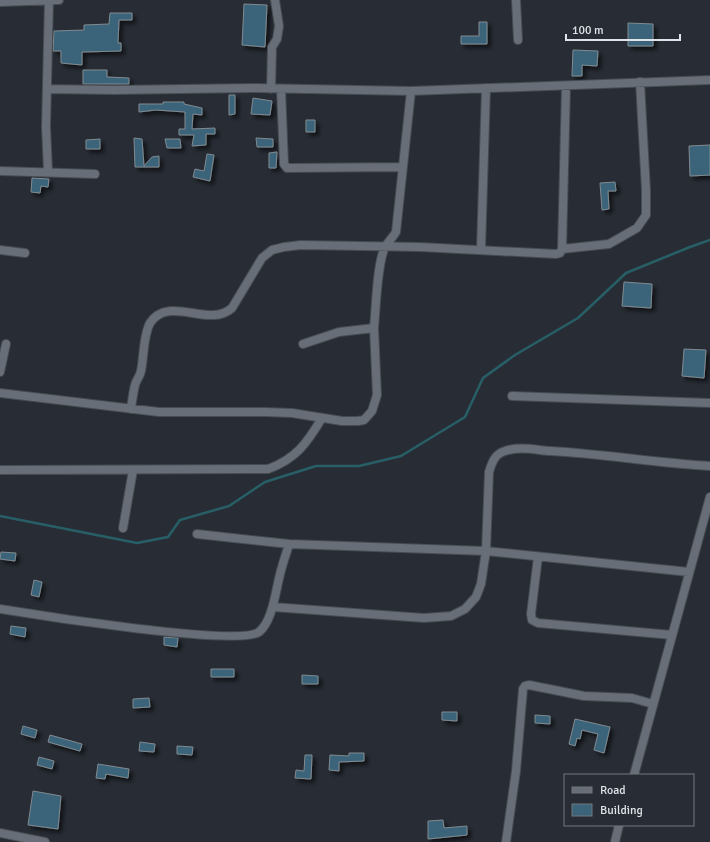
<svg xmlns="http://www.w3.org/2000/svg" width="710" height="842" viewBox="0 0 710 842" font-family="Signika,sans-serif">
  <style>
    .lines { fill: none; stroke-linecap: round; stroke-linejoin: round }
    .stream { stroke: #285f67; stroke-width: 2.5 }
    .building { fill: #3b647a; stroke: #808a90; filter: url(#shadow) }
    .minor-casing { stroke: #474b51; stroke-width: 10 }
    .minor { stroke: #686e77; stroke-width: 8 }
  </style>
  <defs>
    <filter id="shadow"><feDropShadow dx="3.5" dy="3.5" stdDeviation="2" flood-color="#0009"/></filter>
  </defs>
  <rect width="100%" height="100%" fill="#282d35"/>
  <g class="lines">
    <path class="stream" d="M0 516 137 543 168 537 180 520 229 506 265 482 316 466H359L401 456 465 417 483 378 515 355 578 318 626 273 690 247 710 240"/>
  </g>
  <path class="building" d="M244 4 267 5 265 47 242 45Z
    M110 13H132V20H119L118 43H121V51L82 52V65L61 63V51H53L54 31 84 30V25L109 24Z
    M479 22H487V44H461V36H479Z
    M628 23 653 24V46H628Z
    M573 50 598 51 597 66 582 65V76H572Z
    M83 70H107V77L129 78V84H83Z
    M229 95H235V114L229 115Z
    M253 98 272 101 270 115 251 114Z
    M163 102H184V104L202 108V115L193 114 192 129 215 128V134H206V145L192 146 194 135H179V129H185V112L156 110 139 112V104H163Z
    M306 120H315V132H306Z
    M134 138 142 139 144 166 152 157 159 156V167H135Z
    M256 138 273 139V147H257Z
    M100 139V149H86V140Z
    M165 139H180L181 148H167Z
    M710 145V175L690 176 689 146Z
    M277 152 276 168H269V153Z
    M207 154 214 155 210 181 193 177 195 169 204 171Z
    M32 178 49 179 48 187 41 186 40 193 31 192Z
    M615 182 616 191H608L609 209 602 210 600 183Z
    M624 282 652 284 651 308 622 306Z
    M684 349 706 350 704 378 682 376Z
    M1 552 16 553 15 561 0 559Z
    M34 580 42 582 39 597 31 595Z
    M11 626 26 628 25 637 10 634Z
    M164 637 178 638 177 647 164 645Z
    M211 669H234V677H211Z
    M302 675 318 676V684H302Z
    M149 698 150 707 133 708V699Z
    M442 712H457V721L442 720Z
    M535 715 550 716V724L535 723Z
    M575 719 610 727 604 753 594 750 598 734 582 730 580 739 577 738 575 746 569 744Z
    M23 726 37 730 35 738 21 734Z
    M50 735 82 744 80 751 48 742Z
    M140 742 155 744 154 752 139 751Z
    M177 746 193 747 192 755 177 754Z
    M349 753H364V761L339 762V771L329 770 330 755 349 756Z
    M305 755H312L311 779 295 778 296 770 304 771Z
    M39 757 54 761 52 769 37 765Z
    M98 764 129 769 128 778 106 774 105 779 96 778Z
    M33 791 61 796 58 829 28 825Z
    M443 820 444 828 467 826V835L428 839V821Z"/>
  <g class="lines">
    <defs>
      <path id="minor" d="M516 0 518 40
        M0 2 59 0
        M47 89 113 90 254 88 411 91 710 80
        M271 89 272 47 277 39 279 26 275 0
        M281 89 284 164 287 168 403 167
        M0 171 95 174
        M48 171 46 127 49 0
        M481 249 486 88
        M562 249 609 244 637 228 646 215V190L640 82
        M0 250 25 253
        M303 344 339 332 374 328C376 308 377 263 385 247 388 242 393 237 396 232L411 91
        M0 372 6 344
        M0 393 159 412H265L292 413 342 421H358L364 420 372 411 377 395 374 328
        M512 396 710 403
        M131 409C132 401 133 393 135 385 136 380 140 377 141 371 144 357 143 336 150 323 169 294 209 329 232 308L262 258 272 250 284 247 301 245 420 247 556 254 560 253 562 249 566 87
        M0 470 268 469C296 459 307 443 322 418
        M123 528 133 470
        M197 534 289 544
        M538 557 531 614 532 620 538 623 672 635
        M273 607 424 618 451 616 465 609 476 597 481 584 486 551 489 472C492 462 495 454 505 451 519 446 536 450 551 451 604 454 657 463 710 466
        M0 609C36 615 239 647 259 632 274 620 276 585 282 567 284 559 287 552 289 544L486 551 689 572
        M634 775 710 497
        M0 833 45 842
        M506 842 516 771 523 689 525 686 529 685 584 696 632 698 653 704
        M615 842 619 825"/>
    </defs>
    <use href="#minor" class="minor-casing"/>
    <use href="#minor" class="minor"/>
  </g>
  <rect x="564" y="774" width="130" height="52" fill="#282d35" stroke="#72767d"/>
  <rect x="572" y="787" width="20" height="6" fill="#686e77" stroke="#72767d"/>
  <text x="600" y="794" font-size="12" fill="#e0e3e8">Road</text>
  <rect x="572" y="804" width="20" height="12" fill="#3b647a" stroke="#72767d"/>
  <text x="600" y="814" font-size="12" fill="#e0e3e8">Building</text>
  <path d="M566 34v6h114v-6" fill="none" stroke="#e0e3e8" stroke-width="2"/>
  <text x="572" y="34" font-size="12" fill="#e0e3e8" stroke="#282d35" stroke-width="3" paint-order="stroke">100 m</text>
</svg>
